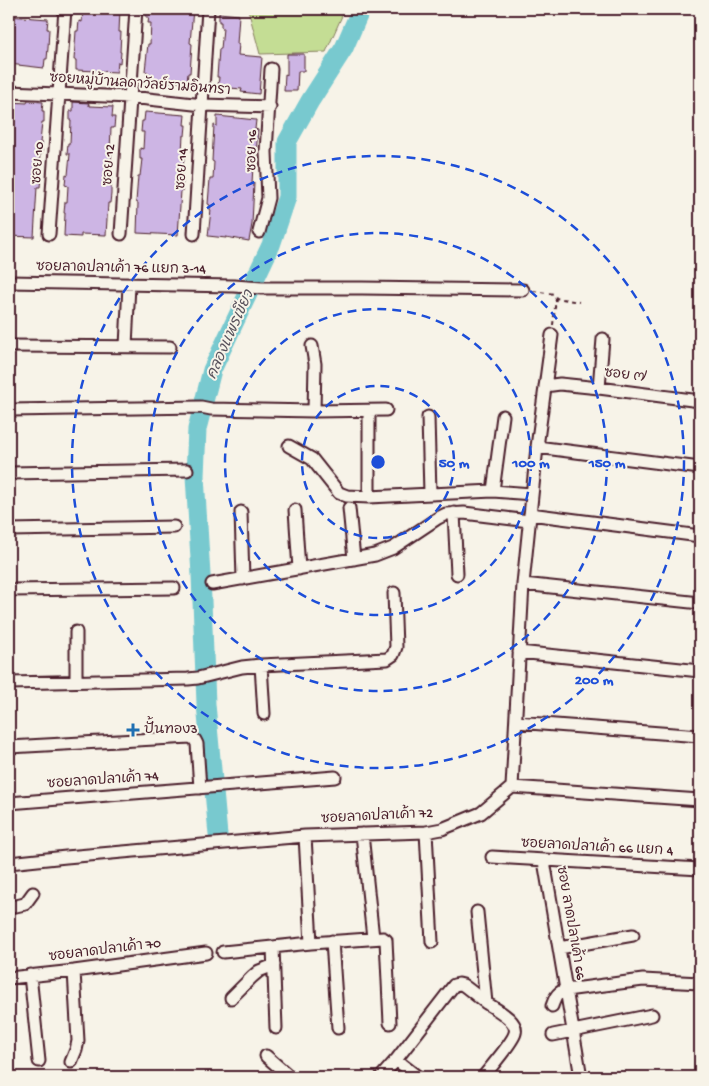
<svg xmlns="http://www.w3.org/2000/svg" width="709" height="1086" viewBox="0 0 709 1086" font-family="'Gochi Hand','Playpen Sans Thai',sans-serif">
  <style>
    .green { fill: #c4dd94; stroke: #877e60 }
    .lines { fill: none; stroke-linecap: round; stroke-linejoin: round }
    .river { stroke: #78c9cf; stroke-width: 19 }
    .building { fill: #cdb5e4; stroke: #4a1f2b }
    .minor-casing { stroke: #4a1f2b; stroke-width: 15 }
    .path { stroke: #4a1f2b; stroke-width: 2; stroke-dasharray: 4 4; stroke-linecap: butt }
    .minor { stroke: #f7f3e8; stroke-width: 11 }
    .ring { fill: none; stroke: #1d4ed8; stroke-width: 2.5; stroke-dasharray: 9 6 }
    .poi-dot { fill: #1f6fb2; stroke: #f7f3e8; stroke-width: 2 }
    .labels { text-anchor: middle; dominant-baseline: central; stroke-width: 4; stroke-linejoin: round; paint-order: stroke }
    .street-label { font-size: 14px; fill: #4a1f2b; stroke: #f7f3e8 }
    .poi-label { font-size: 14px; fill: #4a1f2b; stroke: #f7f3e8; text-anchor: start }
    .water-label { font-size: 15px; font-style: italic; fill: #58525c; stroke: #f7f3e8 }
    .centre { fill: #1d4ed8; stroke: #f7f3e8; stroke-width: 2.5 }
    .ring-label { font-size: 15px; text-anchor: middle; font-weight: bold; fill: #1d4ed8; stroke: #f7f3e8; stroke-width: 4; stroke-linejoin: round; paint-order: stroke }
  </style>
  <rect width="100%" height="100%" fill="#f7f3e8"/>
  <filter id="ink" filterUnits="userSpaceOnUse"><feTurbulence type="fractalNoise" baseFrequency=".02" numOctaves="2"/><feDisplacementMap in="SourceGraphic" scale="10" xChannelSelector="R" yChannelSelector="G"/><feConvolveMatrix kernelMatrix="1 2 1 2 8 2 1 2 1" color-interpolation-filters="sRGB"/></filter>
  <g filter="url(#ink)">
    <path class="green" d="M248 9H345L326 52 260 54Z"/>
    <g class="lines">
      <path class="river" d="M218 835 206 704 201 575 195 476 197 429 212 370 271 245 287 197V142L310 101 344 48 361 9"/>
    </g>
    <path class="building" d="M83 9H120L119 32H121L120 52H121L120 63 118 62 117 72 76 70V60H74L76 31H78L79 21 82 22Z
      M147 9 175 11V9H193L190 43 192 44 190 73H188L187 83 162 81V82L147 81 148 72 145 71 148 44H150L151 23H148L149 17H146Z
      M219 13 239 15 237 44H239L238 55 262 57 259 94 241 92 242 89 218 87 219 77H217L219 49H221L223 28 221 27V22H219Z
      M9 16 48 19 47 29H49L48 48 47 59H45L44 68 9 64Z
      M287 54H304V71H298L297 91H284L285 74 287 75Z
      M28 101 43 102 42 111H44V122H42L40 143H42V154H40L38 176H41L40 187H37L34 237 9 236V102L27 103Z
      M73 102 89 103 88 105H90V106L113 107 112 117H115L114 128H111L110 150H112L111 161H110L109 177H111V194L110 203H108L106 235 81 234V237L64 236 65 213H64L65 202H67L68 186 65 185 66 174 68 175 70 154H67L68 143H70L71 121H70V111H73Z
      M145 112 185 115 184 125H186L185 136H183L182 151H185L181 180H183L182 191H181L178 235 137 233 138 203 136 202 138 176H140L142 159H140V148L143 149 144 132H141L142 121H144Z
      M217 116 256 120 255 129 258 130 255 166H253L252 183H254L252 224 249 241 226 237V238L208 236 211 210H210V205L208 204 210 179H213L214 162 212 161 214 125 217 126Z"/>
    <g class="lines">
      <defs>
        <path id="minor" d="M9 92 130 97 203 105 270 107
          M259 232 268 198 266 152 271 69
          M49 234 65 9
          M121 234 136 9
          M194 234 208 9
          M9 282 234 286 262 288H362L523 290
          M9 346 170 347
          M126 346 129 285
          M312 346 315 364 314 411
          M545 386 560 384 599 388 700 401
          M599 388 603 339
          M9 410 201 407 211 409 314 411 386 410
          M369 417V497
          M428 417 430 494
          M289 446 312 459 339 493 347 496 369 497 493 491 532 494
          M537 447 700 468
          M9 473 187 470
          M493 491 503 416
          M349 508 354 559
          M295 510 299 569
          M241 512 243 579
          M454 513 457 574
          M530 514 700 536
          M9 530 174 527
          M212 584 375 555 393 548 438 518 446 514 464 513 529 521
          M523 584 700 603
          M9 590 174 588
          M76 632V681
          M519 652 700 671
          M261 665 264 714
          M9 683 188 679 198 678 242 667 261 665 387 659 393 655 396 647 394 593
          M516 722 700 736
          M9 747 191 737 195 740 197 744 200 788
          M512 787 700 800
          M9 803 335 777
          M426 832 432 942
          M362 834 373 938
          M305 836 311 943
          M492 857 700 869
          M544 861 581 1077
          M9 863 66 857 305 836 426 832 442 829 481 813 512 787 523 584 537 447 552 335
          M9 906 11 907 25 904 33 893
          M477 912 486 1003
          M332 941 338 1028
          M273 947 276 1028
          M559 948 633 935
          M223 952 311 943 383 938 386 940 390 1023
          M30 975 39 1061
          M9 978 74 971 206 953
          M566 990 643 980 700 983
          M231 998 252 977 259 971 274 965
          M552 1006C555 998 556 994 564 990L566 986
          M553 1035 652 1015
          M266 1056 290 1077
          M396 1060 418 1077
          M71 1062 76 1050 78 1041 74 971
          M381 1077 396 1060 454 985 459 984 463 985C470 990 477 996 485 1002 493 1008 519 1020 515 1033 513 1042 490 1068 483 1077"/>
      </defs>
      <use href="#minor" class="minor-casing"/>
      <path class="path" d="M533 291 554 294 556 298 579 302
        M553 325 556 298"/>
      <use href="#minor" class="minor"/>
    </g>
  </g>
  <g class="ring">
    <circle cx="378" cy="462" r="76"/>
    <circle cx="378" cy="462" r="153"/>
    <circle cx="378" cy="462" r="229"/>
    <circle cx="378" cy="462" r="306"/>
  </g>
  <path class="poi-dot" d="M130.5 722.5h5v5h5v5h-5v5h-5v-5h-5v-5h5z"/>
  <g class="labels">
    <g class="street-label">
      <text transform="translate(140 85) rotate(4)">ซอยหมู่บ้านลดาวัลย์รามอินทรา</text>
      <text transform="translate(253 151) rotate(-89)">ซอย 16</text>
      <text transform="translate(39 163) rotate(-86)">ซอย 10</text>
      <text transform="translate(110 165) rotate(-86)">ซอย 12</text>
      <text transform="translate(183 169) rotate(-86)">ซอย 14</text>
      <text transform="translate(121 269) rotate(1)">ซอยลาดปลาเค้า 76 แยก 3-14</text>
      <text transform="translate(625 376) rotate(7)">ซอย ๗</text>
      <text transform="translate(103 781) rotate(-4)">ซอยลาดปลาเค้า 74</text>
      <text transform="translate(377 817) rotate(-3)">ซอยลาดปลาเค้า 72</text>
      <text transform="translate(597 848) rotate(3)">ซอยลาดปลาเค้า 66 แยก 4</text>
      <text transform="translate(570 923) rotate(80)">ซอย ลาดปลาเค้า 66</text>
      <text transform="translate(105 951) rotate(-7)">ซอยลาดปลาเค้า 70</text>
    </g>
    <g class="poi-label">
      <text x="144" y="730">ปั้นทอง3</text>
    </g>
    <g class="water-label">
      <text transform="translate(231 335) rotate(-66)">คลองแพรเขียว</text>
    </g>
  </g>
  <circle cx="378" cy="462" r="8" class="centre"/>
  <g class="ring-label">
    <text x="454" y="467">50 m</text>
    <text x="531" y="467">100 m</text>
    <text x="607" y="467">150 m</text>
    <text x="594" y="684">200 m</text>
  </g>
  <rect width="709" height="1086" fill="none" stroke="#f7f3e8" stroke-width="30"/>
  <rect x="15" y="15" width="679" height="1056" fill="none" stroke="#4a1f2b" stroke-width="2" filter="url(#ink)"/>
</svg>
